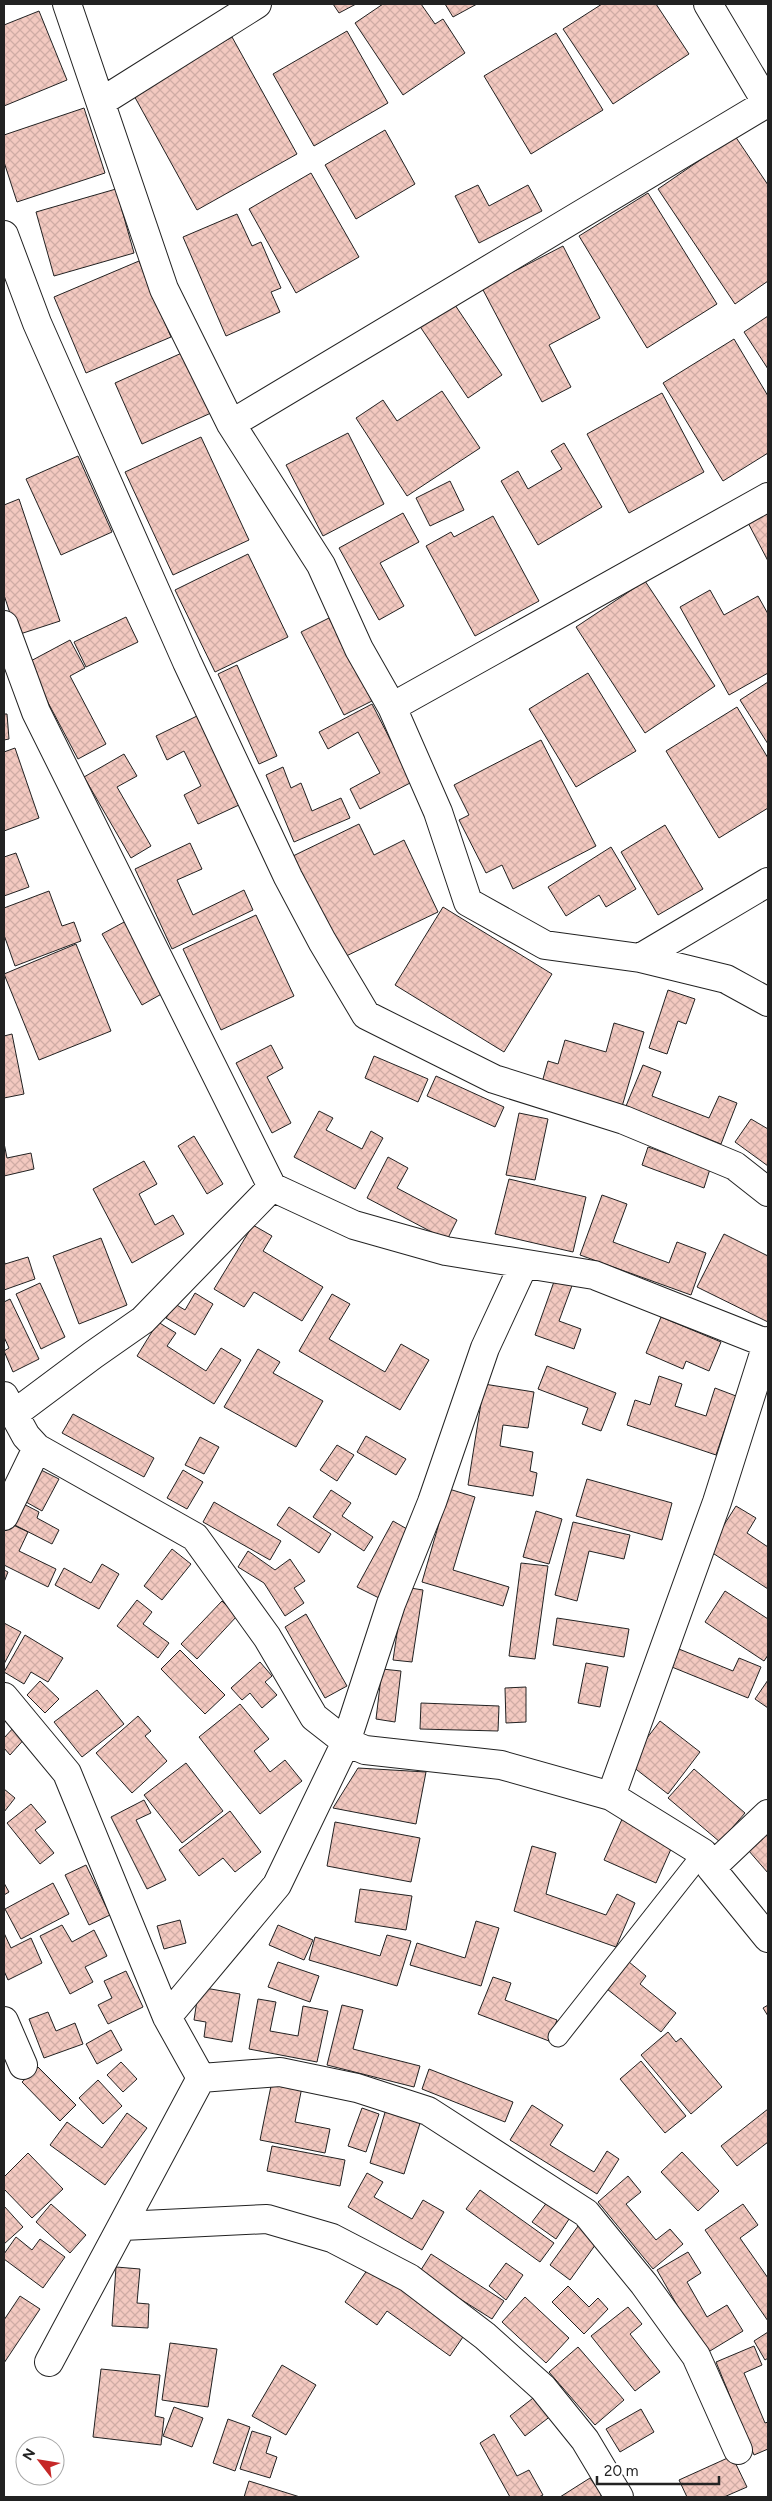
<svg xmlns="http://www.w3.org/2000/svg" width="772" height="2501" viewBox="0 0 772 2501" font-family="Figtree,sans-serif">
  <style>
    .building { fill: url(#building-cross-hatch); stroke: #222 }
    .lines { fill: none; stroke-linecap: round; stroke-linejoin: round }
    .service-casing { stroke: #222; stroke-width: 21 }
    .minor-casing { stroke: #222; stroke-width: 30 }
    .service { stroke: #fff; stroke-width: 19 }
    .minor { stroke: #fff; stroke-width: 28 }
  </style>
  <defs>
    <pattern id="building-cross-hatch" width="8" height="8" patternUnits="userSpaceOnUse" patternTransform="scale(1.25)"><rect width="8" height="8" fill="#f3c9c0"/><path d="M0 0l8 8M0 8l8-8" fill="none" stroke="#d0aca5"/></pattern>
  </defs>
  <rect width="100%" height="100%" fill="#fff"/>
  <path class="building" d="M333 4H356L339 13Z
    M383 4H421L435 24 443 19 465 53 403 95 355 23Z
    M445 4H477L453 17Z
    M602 4H656L689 54 613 104 563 29Z
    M39 11 67 80 4 106V25Z
    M347 31 388 103 314 146 273 74Z
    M556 33 603 110 531 154 484 76Z
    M232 37 297 154 197 210 132 92Z
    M84 108 105 173 17 202 4 162V135Z
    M385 130 415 184 356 219 325 165Z
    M735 136 768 185V281L735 304 658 189Z
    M311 173 359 257 296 293 249 209Z
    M478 185 489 206 528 185 542 211 479 243 455 196Z
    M116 189 134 253 54 276 36 212Z
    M648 193 717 304 647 348 579 236Z
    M237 214 252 246 261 242 281 288 271 292 280 312 226 336 183 237Z
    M563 246 600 318 549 345 571 387 542 402 482 288Z
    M139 261 171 337 86 373 54 297Z
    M451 299 502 375 468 398 417 322Z
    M768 316V369L744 332Z
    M734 339 768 396V453L723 481 663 383Z
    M184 352 211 413 142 444 115 383Z
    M442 391 480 448 407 496 356 418 383 400 397 421Z
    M662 393 704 472 629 513 587 434Z
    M348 433 384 504 323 536 286 465Z
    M201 437 249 540 173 575 125 472Z
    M564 443 602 507 538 545 501 481 518 471 528 489 562 469 551 451Z
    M78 456 112 532 61 555 26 479Z
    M450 481 464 510 430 526 416 498Z
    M19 499 60 621 17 635 4 595V505Z
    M768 504V561L745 517Z
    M403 513 419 542 380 563 404 606 379 620 339 548Z
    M493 516 539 601 475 636 426 546 451 532 454 537Z
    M248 554 288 637 215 672 175 590Z
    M645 581 715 686 645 733 576 627Z
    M710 590 724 615 758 596 768 614V673L729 695 680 607Z
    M126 617 138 642 86 667 74 642Z
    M329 618 372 701 344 715 301 632Z
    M70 640 85 668 70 676 106 744 78 759 27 663Z
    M237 665 277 756 259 764 218 674Z
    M588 673 636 751 576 787 529 709Z
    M768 682V744L740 700Z
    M372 704 412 782 360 809 350 789 380 773 358 732 328 749 319 732Z
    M737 707 768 758V808L719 838 666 751Z
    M4 714H7L9 739 4 740Z
    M197 716 239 805 198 824 184 795 201 786 184 751 167 760 156 736Z
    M541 740 596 846 513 889 502 865 486 873 459 820 469 815 454 785Z
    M15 748 39 818 4 831V752Z
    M124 754 137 776 117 787 151 846 131 858 84 777Z
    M283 767 291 788 301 783 312 811 341 798 350 818 294 842 266 775Z
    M359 824 374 855 404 840 438 912 342 958 293 856Z
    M665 825 703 889 658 915 621 852Z
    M190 843 202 869 177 880 193 915 244 890 253 910 172 949 135 869Z
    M611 847 636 889 606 907 599 895 566 916 548 887Z
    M16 853 29 887 4 896V857Z
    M49 891 62 926 74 922 81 941 15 966 4 935V908Z
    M443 907 552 974 504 1052 395 985Z
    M256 915 294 996 221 1030 183 949Z
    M126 921 165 992 142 1005 102 934Z
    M76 944 111 1031 39 1060 4 974Z
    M668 990 695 999 686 1024 678 1021 667 1054 649 1048Z
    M614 1023 644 1032 621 1110 541 1086 548 1061 558 1064 565 1040 606 1052Z
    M12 1034 24 1094 4 1098V1036Z
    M271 1045 283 1068 267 1077 291 1123 272 1133 236 1063Z
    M374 1056 428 1079 418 1102 365 1078Z
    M643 1065 661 1072 652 1096 709 1118 719 1096 737 1103 721 1144 626 1106Z
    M436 1076 504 1107 495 1127 427 1096Z
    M319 1111 333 1118 326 1130 362 1149 371 1131 383 1138 355 1189 294 1157Z
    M519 1113 548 1119 535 1180 506 1175Z
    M751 1119 768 1129V1166L735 1142Z
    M194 1136 223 1184 207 1194 178 1146Z
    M4 1143 7 1158 31 1153 34 1169 4 1176Z
    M648 1147 710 1169 704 1188 642 1165Z
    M388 1157 408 1168 397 1188 457 1220 447 1240 367 1198Z
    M144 1161 157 1184 139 1194 155 1225 173 1215 184 1234 132 1263 93 1189Z
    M509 1179 586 1197 573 1252 495 1234Z
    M602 1195 627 1204 613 1242 669 1263 677 1242 706 1253 691 1295 580 1255Z
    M253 1225 272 1236 263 1251 323 1287 302 1321 254 1292 244 1307 214 1289Z
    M724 1234 768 1256V1322L697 1287Z
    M101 1238 127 1305 79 1324 53 1256Z
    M28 1257 35 1279 4 1290V1260L5 1264Z
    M556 1276 573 1283 559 1321 581 1329 574 1349 535 1335Z
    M40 1283 65 1337 41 1349 16 1294Z
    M195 1293 213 1304 195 1335 166 1318 175 1304 185 1310Z
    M332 1294 350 1304 329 1339 385 1372 401 1344 429 1360 400 1410 299 1351Z
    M10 1299 39 1359 13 1372 4 1351 9 1348 4 1337V1302Z
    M661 1317 721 1342 709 1371 686 1361 683 1369 646 1353Z
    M158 1322 176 1333 167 1346 206 1371 221 1348 241 1360 214 1404 137 1356Z
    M258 1349 280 1362 273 1373 323 1401 296 1447 224 1407Z
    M547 1366 616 1393 601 1431 582 1424 588 1408 538 1389Z
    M659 1376 682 1384 675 1406 706 1416 715 1388 736 1396 716 1455 627 1425 635 1400 650 1405Z
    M484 1384 534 1392 528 1428 503 1425 500 1446 533 1452 530 1471 537 1473 533 1496 468 1485Z
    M73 1414 154 1458 144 1477 62 1433Z
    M366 1436 406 1459 396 1475 357 1452Z
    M200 1437 219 1447 204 1474 185 1465Z
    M337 1445 354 1455 337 1481 320 1470Z
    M35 1467 59 1479 42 1511 19 1498Z
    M183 1470 203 1482 187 1509 167 1498Z
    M587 1479 672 1503 662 1540 576 1516Z
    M449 1489 475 1497 453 1570 509 1587 503 1606 422 1582Z
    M331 1490 351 1503 342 1516 373 1537 364 1551 313 1517Z
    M18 1501 39 1512 37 1518 59 1530 52 1544 7 1521Z
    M214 1502 281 1541 270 1560 203 1522Z
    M736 1506 756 1518 747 1533 768 1547V1589L708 1550Z
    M289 1507 331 1534 319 1553 277 1525Z
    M536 1511 562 1519 549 1564 523 1557Z
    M393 1521 414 1533 379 1598 357 1587Z
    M7 1522 28 1532 19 1551 56 1569 48 1587 4 1565V1529Z
    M573 1522 630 1535 624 1559 589 1551 577 1601 555 1595Z
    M172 1549 191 1564 162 1600 144 1586Z
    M248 1551 275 1570 290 1559 305 1581 294 1588 304 1603 285 1616 264 1583 238 1567Z
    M521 1563 548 1566 535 1659 509 1656Z
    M102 1564 119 1574 99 1609 55 1585 64 1568 91 1583Z
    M4 1570 8 1572 4 1582Z
    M404 1587 423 1590 412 1662 393 1660Z
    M725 1591 768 1619V1655L764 1661 705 1622Z
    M137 1600 152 1612 143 1624 169 1643 158 1658 117 1626Z
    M222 1601 237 1616 197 1659 181 1644Z
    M306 1614 347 1686 325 1698 285 1627Z
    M557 1618 629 1629 624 1657 553 1645Z
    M4 1623 21 1632 4 1664Z
    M25 1635 63 1658 48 1682 31 1672 24 1684 4 1672Z
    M674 1647 733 1671 739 1658 761 1667 748 1698 667 1665Z
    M180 1650 225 1695 205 1714 161 1669Z
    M260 1662 272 1676 265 1682 277 1695 262 1708 250 1693 242 1700 231 1688Z
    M586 1663 608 1667 600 1707 578 1703Z
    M382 1669 401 1671 395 1722 376 1719Z
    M768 1680V1708L755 1699Z
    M40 1681 59 1699 45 1713 27 1695Z
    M526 1687V1722L506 1723 505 1688Z
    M97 1690 124 1724 82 1757 54 1722Z
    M421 1703 499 1706 498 1731 420 1729Z
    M240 1704 269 1739 254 1751 270 1772 285 1760 302 1781 260 1814 199 1737Z
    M138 1716 151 1731 145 1736 167 1761 132 1793 96 1753Z
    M660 1721 700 1752 668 1794 628 1763Z
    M15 1726 27 1736 10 1755 4 1748V1738Z
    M186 1763 223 1811 182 1843 144 1795Z
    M358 1768 426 1772 416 1824 333 1808Z
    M694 1769 745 1813 720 1842 668 1798Z
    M4 1789 15 1798 4 1812Z
    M144 1800 151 1813 136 1820 166 1880 147 1889 111 1817Z
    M31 1804 46 1822 35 1830 54 1853 40 1864 7 1823Z
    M230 1811 261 1852 235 1872 223 1858 199 1876 179 1850Z
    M623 1817 675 1840 656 1883 604 1860Z
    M335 1822 420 1838 411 1882 327 1866Z
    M761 1827 768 1835V1873L742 1843Z
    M532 1846 556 1853 546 1894 606 1915 617 1894 635 1903 616 1947 514 1911Z
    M86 1865 110 1915 89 1925 65 1875Z
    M4 1883 9 1892 4 1895Z
    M53 1883 69 1914 21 1939 5 1909Z
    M360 1889 412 1896 406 1930 355 1922Z
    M180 1920 186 1943 164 1949 157 1926Z
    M476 1921 499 1928 481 1986 410 1965 417 1943 465 1958Z
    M62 1925 72 1942 94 1930 107 1956 85 1967 93 1982 70 1994 40 1936Z
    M278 1925 313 1940 304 1960 269 1945Z
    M4 1933 11 1948 31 1938 42 1963 8 1980 4 1971Z
    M387 1935 411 1941 397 1986 309 1960 315 1937 380 1956Z
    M278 1962 319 1976 310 2002 268 1987Z
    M629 1962 646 1976 640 1984 676 2013 661 2032 607 1989Z
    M126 1971 143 2007 108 2024 98 2005 112 1998 104 1981Z
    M493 1977 511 1983 505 2000 557 2020 549 2041 478 2014Z
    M199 1987 240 1994 232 2042 204 2037 206 2022 194 2020Z
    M258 1999 276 2002 270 2031 298 2036 303 2006 328 2011 317 2062 249 2049Z
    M342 2005 363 2010 353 2049 420 2066 414 2087 327 2065Z
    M768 2005V2016L763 2008Z
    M48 2012 56 2031 75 2023 83 2044 44 2058 29 2019Z
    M111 2030 122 2050 97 2064 86 2044Z
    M668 2032 676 2042 681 2038 722 2087 691 2114 641 2055Z
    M641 2061 686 2116 665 2133 620 2079Z
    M121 2062 137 2079 123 2092 107 2075Z
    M38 2067 76 2105 60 2121 22 2082Z
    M429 2069 513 2102 505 2122 422 2089Z
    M98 2080 122 2106 103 2124 79 2098Z
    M272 2081 302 2087 295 2122 330 2129 325 2153 260 2140Z
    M532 2105 563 2125 550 2145 594 2172 607 2151 619 2159 597 2194 510 2140Z
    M362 2108 379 2114 366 2152 348 2146Z
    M386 2109 421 2120 404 2174 370 2163Z
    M768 2109V2142L737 2166 721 2146Z
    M127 2113 147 2128 105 2185 50 2145 67 2122 102 2148Z
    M272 2146 345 2160 340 2186 267 2171Z
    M682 2152 719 2191 698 2211 661 2172Z
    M28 2153 63 2189 32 2218 4 2189V2177Z
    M367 2173 383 2182 374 2197 412 2219 423 2200 444 2212 422 2250 348 2207Z
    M628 2176 641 2192 626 2204 656 2240 670 2229 683 2244 653 2269 598 2202Z
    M480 2190 554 2243 540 2262 466 2209Z
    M551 2197 573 2213 556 2239 532 2222Z
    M51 2204 86 2235 70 2253 36 2222Z
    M743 2204 758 2225 740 2238 768 2278V2321L705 2230Z
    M4 2206 23 2227 4 2244Z
    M581 2222 601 2237 570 2280 550 2265Z
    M16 2237 32 2250 40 2239 65 2257 43 2288 4 2259V2254Z
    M688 2252 701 2273 687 2282 707 2317 727 2305 743 2331 705 2354 657 2270Z
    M431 2254 504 2301 492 2319 419 2273Z
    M506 2263 523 2275 506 2300 489 2286Z
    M370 2266 465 2334 450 2356 387 2311 377 2325 345 2302Z
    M116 2267 140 2269 137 2303 149 2304 148 2328 112 2326Z
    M568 2286 589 2307 598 2298 608 2309 584 2334 552 2302Z
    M20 2296 40 2309 4 2363V2320Z
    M525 2297 569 2338 546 2363 502 2322Z
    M628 2307 642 2324 630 2334 660 2372 635 2391 591 2336Z
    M768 2332V2358L765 2360 754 2341Z
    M170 2343 217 2349 208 2407 162 2400Z
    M754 2346 762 2365 744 2373 765 2423 768 2422V2449L754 2455 716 2362Z
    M578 2347 624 2400 595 2425 549 2372Z
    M282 2365 316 2385 286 2435 252 2416Z
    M101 2369 160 2375 155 2416 164 2418 161 2445 93 2437Z
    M537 2395 552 2415 525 2436 510 2416Z
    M174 2407 203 2418 192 2447 163 2436Z
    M641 2409 654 2432 620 2452 606 2429Z
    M228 2419 250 2427 235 2471 213 2463Z
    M252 2431 271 2437 266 2453 277 2457 270 2478 240 2469Z
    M494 2434 517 2476 529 2470 543 2495 539 2497H510L480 2443Z
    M732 2456 747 2487 724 2497H687L679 2480Z
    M590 2478 602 2495 599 2497H560Z
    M249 2481 300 2497H244Z"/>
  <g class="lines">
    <defs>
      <path id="service" d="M558 2037 703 1853"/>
      <path id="minor" d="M67 4 164 289 231 424 321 565 359 649 392 707 438 812 468 902 545 945 640 958 726 979 768 1002
        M708 4 768 105
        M101 102 257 4
        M4 235 37 323 187 662 288 877 322 941 366 1015 494 1079 624 1120 735 1166 768 1192
        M231 424 767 103
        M4 625 36 712 272 1187 354 1225 446 1251 594 1275 766 1343
        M392 707 768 497
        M640 958 768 882
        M4 1396 26 1436 37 1448 195 1537 267 1637 314 1717 346 1742 365 1750 501 1765 611 1796 703 1853 711 1868 768 1938
        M14 1414 93 1355 143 1320 272 1187
        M4 1516 37 1448
        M4 1697 67 1773 167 2017 201 2078
        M611 1796 717 1502 768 1341
        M711 1868 768 1814
        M167 2017 277 1885 346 1742 391 1604 432 1502 485 1348 524 1264
        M4 2021 23 2065
        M201 2078 280 2072 357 2088 428 2111 586 2213 644 2284 696 2356 738 2450
        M123 2226 267 2219 332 2238 409 2278 485 2336 543 2388 585 2440 619 2497
        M49 2362 201 2078"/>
    </defs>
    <use href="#service" class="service-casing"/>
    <use href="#minor" class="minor-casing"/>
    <use href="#service" class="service"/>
    <use href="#minor" class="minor"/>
  </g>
  <rect width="772" height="2501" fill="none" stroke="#222222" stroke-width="10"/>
  <g transform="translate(40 2461) rotate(301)"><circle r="24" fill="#ffffff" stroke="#a7a7a7"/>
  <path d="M0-4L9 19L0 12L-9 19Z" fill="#c62828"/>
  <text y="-8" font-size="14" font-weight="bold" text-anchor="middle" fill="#222222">N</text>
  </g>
  <path d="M597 2476v8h122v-8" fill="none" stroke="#222222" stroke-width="2.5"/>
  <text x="604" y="2476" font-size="15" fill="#222222" stroke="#ffffff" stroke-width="4" paint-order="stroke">20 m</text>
</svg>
